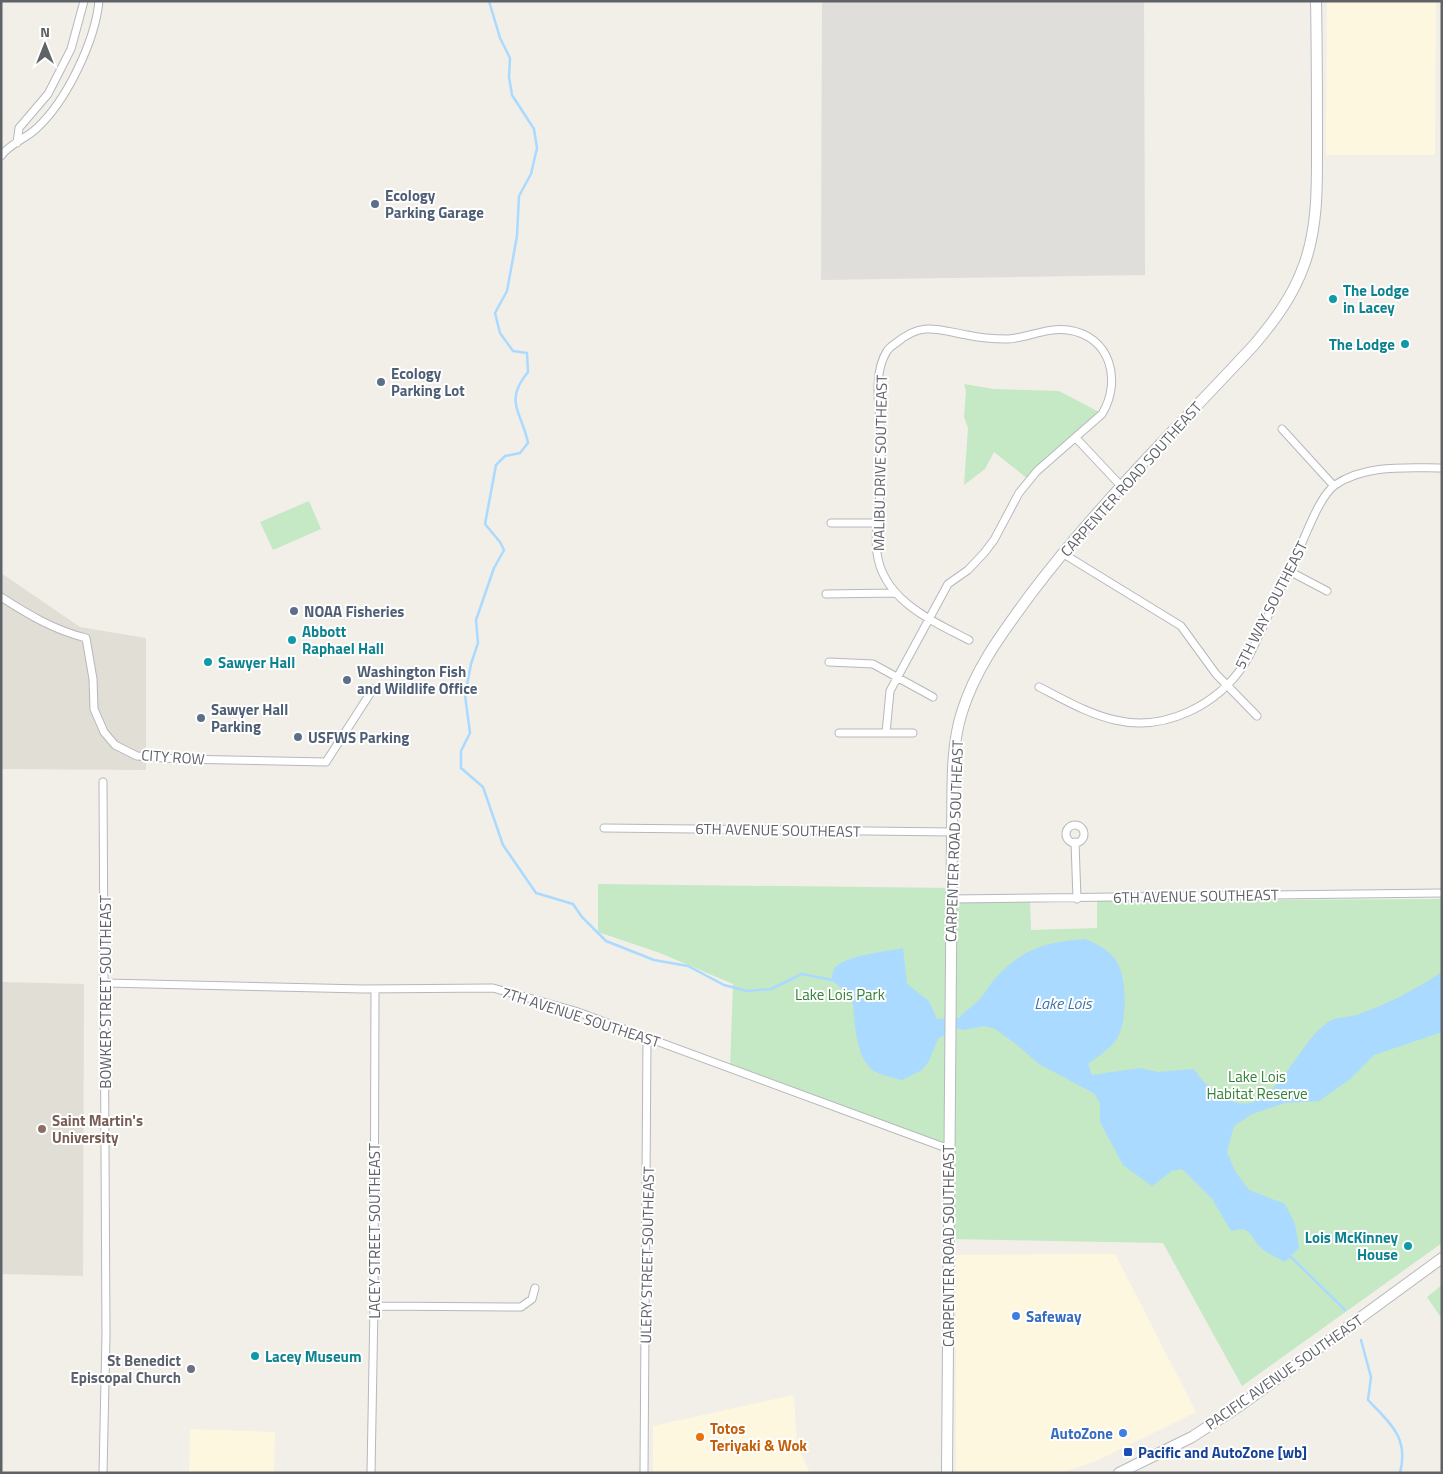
<svg xmlns="http://www.w3.org/2000/svg" width="1443" height="1474" viewBox="0 0 1443 1474" font-family="'Titillium Web',sans-serif">
  <style>
    .commercial { fill: #fef7e0 }
    .industrial { fill: #e0deda }
    .education { fill: #e1ded6 }
    .green { fill: #c5e8c5 }
    .water { fill: #aadaff }
    .lines { fill: none; stroke-linecap: round; stroke-linejoin: round }
    .stream { stroke: #aadaff; stroke-width: 2.5 }
    .street-casing { stroke: #b5b8bc; stroke-width: 9 }
    .secondary-casing { stroke: #b6babf; stroke-width: 12 }
    .street { stroke: #fff; stroke-width: 7 }
    .secondary { stroke: #fff; stroke-width: 10 }
    .service-dot { fill: #5c6f8a; stroke: #fff; stroke-width: 2 }
    .culture-dot { fill: #0f9aa8; stroke: #fff; stroke-width: 2 }
    .education-dot { fill: #8d6e63; stroke: #fff; stroke-width: 2 }
    .shop-dot { fill: #3f7fe0; stroke: #fff; stroke-width: 2 }
    .worship-dot { fill: #6b7280; stroke: #fff; stroke-width: 2 }
    .food-dot { fill: #e8710a; stroke: #fff; stroke-width: 2 }
    .transit-dot { fill: #1a4fb4; stroke: #fff; stroke-width: 2 }
    .labels { text-anchor: middle; dominant-baseline: central; stroke-width: 4; stroke-linejoin: round; paint-order: stroke }
    .service-label { font-size: 15px; font-weight: bold; fill: #4e5e75; stroke: #fff; text-anchor: start }
    .culture-label { font-size: 15px; font-weight: bold; fill: #0d838f; stroke: #fff; text-anchor: start }
    .street-label { font-size: 15px; fill: #5f6368; stroke: #fff }
    .park-label { font-size: 15px; fill: #348238; stroke: #fff }
    .education-label { font-size: 15px; font-weight: bold; fill: #785e54; stroke: #fff; text-anchor: start }
    .shop-label { font-size: 15px; font-weight: bold; fill: #366cbe; stroke: #fff; text-anchor: start }
    .worship-label { font-size: 15px; font-weight: bold; fill: #5b616d; stroke: #fff; text-anchor: end }
    .food-label { font-size: 15px; font-weight: bold; fill: #c56008; stroke: #fff; text-anchor: start }
    .transit-label { font-size: 15px; font-weight: bold; fill: #164399; stroke: #fff; text-anchor: start }
    .water-label { font-size: 16px; font-style: italic; fill: #4174aa; stroke: #fff }
  </style>
  <rect width="100%" height="100%" fill="#f1efe8"/>
  <path class="commercial" d="M1327 1H1436L1435 155H1326Z
    M1115 1254 1196 1412 1094 1462 1059 1473H956V1255Z
    M794 1395 797 1444 810 1473H653V1426Z
    M190 1429 275 1432 274 1473H189Z"/>
  <path class="industrial" d="M822 1H1144L1145 275 821 280Z"/>
  <path class="education" d="M1 573 80 627 146 638V770L1 769Z
    M1 982 84 984 83 1276 1 1274Z"/>
  <path class="green" d="M964 384 994 389 1059 391 1101 413 1028 479 994 452 985 469 964 485 968 428 964 417 966 391Z
    M309 501 321 529 273 550 260 522Z
    M598 884 951 888 954 903 1030 902 1031 930 1097 928V901L1442 899V1243L1242 1386 1163 1243 948 1239 950 1149 730 1068 733 984 660 953 598 932Z
    M1442 1285V1319L1427 1297Z"/>
  <path class="water" d="M1085 939C1097 944 1112 951 1118 964 1127 981 1127 1022 1117 1039 1111 1048 1097 1057 1088 1064L1092 1075 1140 1068 1158 1072 1194 1069C1202 1082 1211 1089 1224 1097 1274 1129 1297 1034 1334 1019 1341 1017 1349 1017 1357 1015 1387 1004 1415 990 1442 972V1032L1374 1055 1349 1080 1319 1101 1285 1103 1252 1114 1234 1126 1227 1152 1235 1171 1249 1190 1285 1204 1295 1224 1299 1248 1285 1262C1277 1257 1266 1253 1260 1247 1249 1235 1251 1225 1231 1231L1212 1199 1182 1169 1172 1171 1152 1186 1123 1165 1100 1122V1104L1095 1094 1039 1064 1016 1044 995 1029 984 1026 964 1030 956 1028 938 1039 929 1061 922 1070 902 1080C894 1078 884 1076 876 1072 854 1060 855 1018 852 996L831 980C832 977 833 972 834 969 844 955 886 952 903 948L907 984 929 1001 937 1019 959 1018C965 1011 973 1006 979 1000 985 994 988 987 993 981 1022 949 1044 942 1085 939Z"/>
  <g class="lines">
    <path class="stream" d="M489 1 500 38 510 58 509 77 512 95 534 129 537 148 531 174 519 196 517 236 507 291 495 313 500 333 513 351 527 353 528 372C503 402 522 412 528 443L520 453 505 456 496 465 485 524 500 542 504 550 494 568 476 620 478 643 471 664 465 695 470 733 461 751V768L483 787 503 845 536 893 573 904 582 917 606 941 654 960 688 966 724 985 747 991 771 989 802 974 832 980
      M1289 1255 1345 1310
      M1361 1340 1371 1377 1368 1400C1391 1424 1409 1438 1400 1473"/>
    <defs>
      <path id="street" d="M17 143 19 128 48 94 71 49 84 1
        M1 156C9 144 27 138 37 128 67 100 95 41 99 1
        M1282 429 1334 486
        M1076 438 1122 487
        M831 523H878
        M1062 553 1181 626 1216 674 1257 716
        M1289 571 1327 591
        M826 594 896 593
        M1 597C29 615 54 630 86 638L93 679 94 709 104 732 115 745 137 756 178 759 326 762 373 689
        M829 662 873 664 933 697
        M1039 687C1063 699 1088 714 1115 720 1165 732 1218 705 1245 663 1251 654 1255 643 1260 633 1274 604 1286 575 1300 547 1308 530 1320 496 1335 485 1365 464 1407 468 1442 468
        M839 733H913
        M886 733 890 691 948 584 968 570 984 553 994 540 1019 493 1037 471 1102 414C1122 381 1111 336 1068 330 1048 327 1027 338 1008 339 994 339 980 338 967 335 938 330 922 321 896 343 893 345 889 348 887 351 872 375 880 409 881 436 882 455 881 474 880 493 879 512 874 534 877 553 883 600 932 621 969 640
        M1066 834a9 9 0 1 1 18 0a9 9 0 1 1-18 0Z
        M604 828 952 832
        M1075 842 1077 899
        M950 899 1442 893
        M105 983 363 989 493 988 575 1011 949 1149
        M374 1306 521 1307 532 1299 535 1288
        M103 1473 106 1335 103 782
        M371 1473 374 1306 375 989
        M644 1473 647 1037"/>
      <path id="secondary" d="M947 1473 952 832C953 793 950 749 962 712 976 667 1003 632 1030 595 1097 506 1178 427 1254 345 1275 320 1293 296 1304 265 1318 227 1317 185 1317 145 1317 97 1317 49 1316 1
        M1119 1473 1192 1437 1241 1405 1442 1258"/>
    </defs>
    <use href="#street" class="street-casing"/>
    <use href="#secondary" class="secondary-casing"/>
    <use href="#street" class="street"/>
    <use href="#secondary" class="secondary"/>
  </g>
  <g class="service-dot">
    <circle cx="375" cy="204" r="5"/>
    <circle cx="381" cy="382" r="5"/>
    <circle cx="294" cy="611" r="5"/>
    <circle cx="347" cy="680" r="5"/>
    <circle cx="201" cy="718" r="5"/>
    <circle cx="298" cy="737" r="5"/>
  </g>
  <g class="culture-dot">
    <circle cx="1333" cy="299" r="5"/>
    <circle cx="1405" cy="344" r="5"/>
    <circle cx="292" cy="640" r="5"/>
    <circle cx="208" cy="662" r="5"/>
    <circle cx="1408" cy="1246" r="5"/>
    <circle cx="255" cy="1356" r="5"/>
  </g>
  <circle class="education-dot" cx="42" cy="1129" r="5"/>
  <g class="shop-dot">
    <circle cx="1016" cy="1316" r="5"/>
    <circle cx="1123" cy="1433" r="5"/>
  </g>
  <circle class="worship-dot" cx="191" cy="1369" r="5"/>
  <circle class="food-dot" cx="700" cy="1437" r="5"/>
  <rect class="transit-dot" x="1123" y="1447" width="10" height="10" rx="2.5"/>
  <g class="labels">
    <g class="service-label">
      <text x="385" y="195">Ecology<tspan x="385" dy="17">Parking Garage</tspan></text>
      <text x="391" y="373">Ecology<tspan x="391" dy="17">Parking Lot</tspan></text>
      <text x="304" y="611">NOAA Fisheries</text>
      <text x="357" y="671">Washington Fish<tspan x="357" dy="17">and Wildlife Office</tspan></text>
      <text x="211" y="709">Sawyer Hall<tspan x="211" dy="17">Parking</tspan></text>
      <text x="308" y="737">USFWS Parking</text>
    </g>
    <g class="culture-label">
      <text x="1343" y="290">The Lodge<tspan x="1343" dy="17">in Lacey</tspan></text>
      <text x="1395" y="344" text-anchor="end">The Lodge</text>
      <text x="302" y="631">Abbott<tspan x="302" dy="17">Raphael Hall</tspan></text>
      <text x="218" y="662">Sawyer Hall</text>
      <text x="1398" y="1237" text-anchor="end">Lois McKinney<tspan x="1398" dy="17">House</tspan></text>
      <text x="265" y="1356">Lacey Museum</text>
    </g>
    <g class="street-label">
      <text transform="translate(880 463) rotate(-89)">MALIBU DRIVE SOUTHEAST</text>
      <text transform="translate(1131 479) rotate(-48)">CARPENTER ROAD SOUTHEAST</text>
      <text transform="translate(1271 605) rotate(-63)">5TH WAY SOUTHEAST</text>
      <text transform="translate(173 757) rotate(4)">CITY ROW</text>
      <text transform="translate(778 830) rotate(1)">6TH AVENUE SOUTHEAST</text>
      <text transform="translate(954 841) rotate(-88)">CARPENTER ROAD SOUTHEAST</text>
      <text transform="translate(1196 896) rotate(-1)">6TH AVENUE SOUTHEAST</text>
      <text transform="translate(105 992) rotate(-90)">BOWKER STREET SOUTHEAST</text>
      <text transform="translate(581 1017) rotate(18)">7TH AVENUE SOUTHEAST</text>
      <text transform="translate(374 1231) rotate(-90)">LACEY STREET SOUTHEAST</text>
      <text transform="translate(948 1246) rotate(-90)">CARPENTER ROAD SOUTHEAST</text>
      <text transform="translate(647 1255) rotate(-89)">ULERY STREET SOUTHEAST</text>
      <text transform="translate(1284 1372) rotate(-35)">PACIFIC AVENUE SOUTHEAST</text>
    </g>
    <g class="park-label">
      <text x="840" y="994">Lake Lois Park</text>
      <text x="1257" y="1076">Lake Lois<tspan x="1257" dy="17">Habitat Reserve</tspan></text>
    </g>
    <g class="education-label">
      <text x="52" y="1120">Saint Martin's<tspan x="52" dy="17">University</tspan></text>
    </g>
    <g class="shop-label">
      <text x="1026" y="1316">Safeway</text>
      <text x="1113" y="1433" text-anchor="end">AutoZone</text>
    </g>
    <g class="worship-label">
      <text x="181" y="1360">St Benedict<tspan x="181" dy="17">Episcopal Church</tspan></text>
    </g>
    <g class="food-label">
      <text x="710" y="1428">Totos<tspan x="710" dy="17">Teriyaki &amp; Wok</tspan></text>
    </g>
    <g class="transit-label">
      <text x="1138" y="1452">Pacific and AutoZone [wb]</text>
    </g>
    <g class="water-label">
      <text x="1063" y="1003">Lake Lois</text>
    </g>
  </g>
  <rect width="1443" height="1474" fill="none" stroke="#5f6368" stroke-width="5"/>
  <g transform="translate(45 45)" stroke="#ffffff" stroke-width="4" paint-order="stroke">
  <path d="M0-4L9 19L0 12L-9 19Z" fill="#5f6368"/>
  <text y="-8" font-size="14" font-weight="bold" text-anchor="middle" fill="#5f6368">N</text>
  </g>
</svg>
